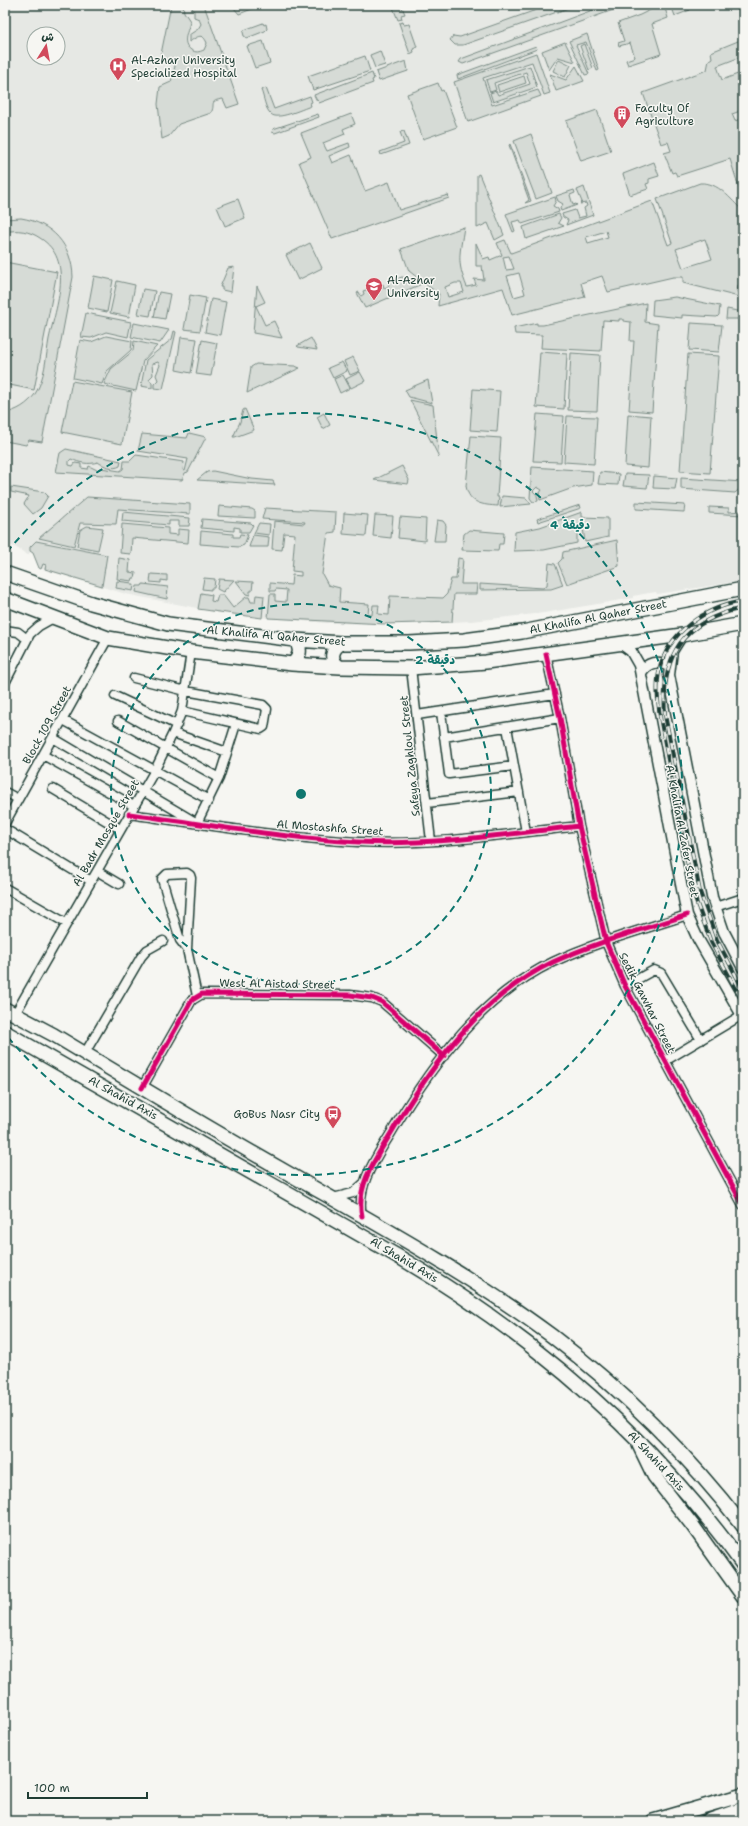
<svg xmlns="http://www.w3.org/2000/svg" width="748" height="1826" viewBox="0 0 748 1826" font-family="'Shantell Sans','Playpen Sans Arabic',sans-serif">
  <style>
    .built { fill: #e6e8e4; fill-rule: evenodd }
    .green { fill: #d6dbd6; stroke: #7a8c85; fill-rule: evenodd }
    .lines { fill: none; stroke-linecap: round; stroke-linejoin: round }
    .minor-casing { stroke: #1f3d34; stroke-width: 11 }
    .tertiary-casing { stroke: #1f3d34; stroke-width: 13 }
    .primary-casing { stroke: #1f3d34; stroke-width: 16 }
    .minor { stroke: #f6f6f2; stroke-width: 8 }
    .tertiary { stroke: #f6f6f2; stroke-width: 10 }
    .primary { stroke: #f6f6f2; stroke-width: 13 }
    .rail-casing { stroke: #1f3d34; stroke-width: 4 }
    .rail { stroke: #f6f6f2; stroke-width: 2.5; stroke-dasharray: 8; stroke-linecap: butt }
    .cycleway-casing { stroke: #f6f6f2; stroke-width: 8 }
    .cycleway { stroke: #d6006c; stroke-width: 5 }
    .ring { fill: none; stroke: #0f766e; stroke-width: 2; stroke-dasharray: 7 5 }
    .labels { text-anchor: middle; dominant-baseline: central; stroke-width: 3; stroke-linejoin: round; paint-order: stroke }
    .poi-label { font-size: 11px; fill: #1f3d34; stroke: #f6f6f2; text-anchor: start }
    .street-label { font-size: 11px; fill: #1f3d34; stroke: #f6f6f2 }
    .centre { fill: #0f766e; stroke: #f6f6f2; stroke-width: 2 }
    .ring-label { font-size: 12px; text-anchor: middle; font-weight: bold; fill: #0f766e; stroke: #f6f6f2; stroke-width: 3; stroke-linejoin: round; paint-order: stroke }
  </style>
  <rect width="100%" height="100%" fill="#f6f6f2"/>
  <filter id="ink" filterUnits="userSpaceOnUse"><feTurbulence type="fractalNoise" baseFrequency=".025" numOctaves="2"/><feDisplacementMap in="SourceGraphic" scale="8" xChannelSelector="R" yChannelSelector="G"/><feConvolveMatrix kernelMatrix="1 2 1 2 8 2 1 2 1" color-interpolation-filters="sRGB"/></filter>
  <g filter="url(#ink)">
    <path class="built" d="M5 5H743V581L657 594 656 592 649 593 633 596V598L544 613 471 621 413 624 327 623 268 618 212 611 126 594 39 568 33 553 30 552 28 555 15 547 5 544ZM34 34H58V58H34Z"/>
    <path class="green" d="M171 5H183L184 12 190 21C189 31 180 42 191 50 196 53 199 52 204 50L207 43C202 31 196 38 189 42V35L198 29 201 24 199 19 194 17V11L190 5H204L239 104 227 108 223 99C208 101 216 104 211 113L179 124 169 136 162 139 158 104 160 87 171 82 175 66 172 61 160 59Z
      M236 5H258L257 7 239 14 234 8Z
      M392 5H401L405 14 401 15 402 19 398 20Z
      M550 5H577L463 45H455L450 40 453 36 460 37Z
      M606 5H627L463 64 459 62 461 59Z
      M660 5H664L668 18 652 24 661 54 628 65 626 60 635 57 630 43 619 46 618 43 624 41 618 23 640 15Z
      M671 5H689L690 10 675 16Z
      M403 22 404 25 409 24 417 47 413 49 414 52 410 54 399 23Z
      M263 23 264 25 266 24 267 29 265 31 247 38 244 36 243 32 244 30Z
      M587 34 599 70 597 71 586 42 576 45 589 74 585 75 569 41Z
      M743 39V56L717 66 722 80 743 72V110L732 114 735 121 743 118V187L739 188 730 159 677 176 675 172 672 173 664 153 671 151 668 142 661 144 643 93 707 70 709 60 712 58 711 52Z
      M263 41 270 63 255 68 247 46Z
      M565 42 575 62 558 57 549 70 542 51Z
      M584 44 593 68 589 70 580 46Z
      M536 46 537 49 458 79 457 75Z
      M380 51 385 65 375 68 370 55Z
      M536 53 550 93 544 95 532 62 483 78 492 105 538 90 541 96 468 122 454 82Z
      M365 56 370 71 313 90 308 76Z
      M559 59 571 65 565 77 553 71Z
      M406 61 408 71 379 81 376 72Z
      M530 66 537 87 493 102 490 93 496 91 498 95 530 84 526 72 494 83 496 90 490 92 486 80Z
      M576 66 584 81 556 91 550 74 566 80Z
      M372 73 374 79 372 80 373 83 319 103 318 100 317 101 314 95Z
      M524 76 526 83 499 92 497 85Z
      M438 83 441 91 443 90 457 127 423 139 407 94Z
      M266 88 274 109 310 96 312 102 310 103 311 106C302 109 277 121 271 114 265 109 264 97 261 90Z
      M597 110 611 151 581 161 566 121Z
      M318 114 319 117 275 133 272 132 273 129Z
      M351 114 355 124 343 129 345 134 323 143 327 151 349 143 350 147 329 156 332 163 351 155 365 191 389 182 399 210 448 195 449 198 332 239 299 162 311 157 301 133Z
      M404 131 409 145 381 155 380 152 404 143 400 132Z
      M531 134 552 193 536 199 514 141Z
      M510 144 531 201 525 203 529 200 509 145Z
      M654 162 659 176 649 179V183L646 184 648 189 630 195 623 174Z
      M479 174 504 235 495 240 488 223 477 228V175Z
      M700 183C719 182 730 199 743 211V286L738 285 737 292 743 293V298L683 283V277H673L608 292 602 276 581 283 585 297 512 315 503 288 438 306 439 294 424 283 365 308 357 293 359 292 361 296 364 294 363 291 383 284 384 288 389 286 388 282 402 277 423 282 409 271 401 249 464 227C460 254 456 261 467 287L476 285 474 279 484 280 482 266H476V243L483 259 489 257 490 260 502 255 497 243 505 240 511 253 652 201 668 245 672 243 657 199ZM606 231 608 237 588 243 586 237ZM705 239 712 259 683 268 676 249ZM509 256 514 269 506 270 503 257ZM519 273 525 294 514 297 507 276ZM455 283H461L464 292 448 297 445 287Z
      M584 187 593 215 566 225 568 220 563 217 562 214 575 210 578 218 586 216 584 208 587 206 586 203 580 204 582 202 577 190Z
      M574 190 575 193 570 195 573 205 576 204 577 205 561 211 560 208 563 204 558 201 556 196Z
      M555 197 556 201 553 206 558 209 559 212 522 224 520 220 512 222 515 231 513 232 506 214Z
      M238 199 245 218 225 226 217 207Z
      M559 214 561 218 558 223 564 226 526 239 523 227Z
      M21 218C52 223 72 245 73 277L42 442 29 440 26 445 5 441V413C17 411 28 404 35 394 45 379 46 356 49 339 56 306 75 260 40 238 30 231 17 229 5 232V219Z
      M310 243 322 268 298 280 286 255Z
      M5 262 57 272 34 390 5 384Z
      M234 267 231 292 222 290V287H220L228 268Z
      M94 276 113 280 107 312 88 308Z
      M117 281 135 285 129 317 110 313Z
      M257 286 265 302 256 306 265 325 274 321 282 338 253 333Z
      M143 289 155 291 150 316 138 314Z
      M159 292 170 294 165 319 154 317Z
      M190 295 206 298 200 331 184 329Z
      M675 297 720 306 719 315 717 317 682 315V318L652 315 653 300Z
      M211 299 226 302 220 335 205 332Z
      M646 303 645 322 658 324 652 412 629 410 634 341H630L631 322 623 321V319H619V321L603 320 601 351 541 348 542 335 515 334 514 328 537 323V325H543Z
      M727 309 743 312V319H726Z
      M86 313 131 322 128 337 106 332 91 338 81 337Z
      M134 323 169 330 160 343 131 337Z
      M691 323 722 325 719 352 689 350Z
      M174 331 176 332 163 389 154 388V384L158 380 156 375 160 365 158 362 152 364 153 375 149 379 152 383V388L141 386 146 360 172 339Z
      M106 336 132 341 131 350 107 371 102 384 73 378 80 340 91 342Z
      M181 337 197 339 191 373 176 370Z
      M311 338 317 350 298 347 297 346Z
      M202 340 217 343 211 376 196 374Z
      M134 341 157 346 143 361 136 391 104 384 111 369 133 351Z
      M540 352 567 354 564 409 536 407Z
      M571 353 600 355 597 411 568 410Z
      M688 354 719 356 710 473 680 471Z
      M353 357 360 371 350 375 344 361Z
      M342 362 347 371 333 378 328 368Z
      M256 364 295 366 300 368 247 393 251 367Z
      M360 372 365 381 351 388 346 379Z
      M343 375 350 388 340 393 334 379Z
      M428 380 432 403 409 397 405 390Z
      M72 381 132 392 122 444 62 432Z
      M473 389 500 391 497 432 470 430Z
      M410 400 433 405 439 457Z
      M245 409 254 430 235 437H233L240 422 243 410Z
      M324 413 330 425 323 429 317 417Z
      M537 414 564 416 561 462 533 461Z
      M628 414 651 416 648 468 625 466Z
      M567 416 597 417 594 464 564 462Z
      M189 433 206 437 188 472 185 473 182 480 56 472 60 453 66 449 121 461 120 466C114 470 103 466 98 462 88 465 80 463 71 459L69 461V465L73 466 75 463 81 464V468L88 469 89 466 97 470 101 468 120 471 123 469 124 461H130L136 455 184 462 183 470 185 471 188 459 138 451 142 434 187 438Z
      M471 436 501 438 497 497H499L498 506C483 505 469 504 466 486Z
      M402 466 409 480 408 484 374 480Z
      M532 467 593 471 592 485 573 488 540 500 539 494 542 490 537 487 533 491 537 495 538 501 533 502 530 498Z
      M213 471 252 479 273 481 275 485 197 480 207 472Z
      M600 472 619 474 618 485 598 484Z
      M625 474 649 475 647 488 623 486Z
      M654 476 677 478 675 489 653 488Z
      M681 478 743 482V486L735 493 681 489Z
      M11 487 44 492 48 496 41 508 33 514 24 504 29 496 11 492Z
      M502 496 526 498 531 504 500 507Z
      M87 497 190 504V514L118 509 116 524 80 523 74 546 39 538Z
      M636 502 685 505 684 512 636 509Z
      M580 505 581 508 538 522 537 519Z
      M219 506 252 509 255 511V518L218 516Z
      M709 507 729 508V512L743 511V515L709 513Z
      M265 508 336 512 335 532 328 533 322 574 328 585 340 588 339 602 369 604 368 614 372 615 373 605H379L378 614 389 615 390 596 443 598 447 594 451 579H456L458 558 463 559 461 584H477L476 594H454L452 622 385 624 268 618 270 594H275V601L286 602 287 590 276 589 275 591H270V583L291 585 292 575 301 576V572L292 571 295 534 284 533 282 550 272 549 274 521 304 524 305 522 262 519Z
      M123 512 190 518 189 526H179V521H169V525L122 521Z
      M582 512V517L608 518V537L585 542 583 528 577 529V543L544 550 514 551 515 532 540 527Z
      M344 513 368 515 366 536 343 534Z
      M375 515 393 516 391 538 373 536Z
      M400 517 426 519 425 541 398 538Z
      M202 519 251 523 253 525 249 532H240V528L234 527V531L201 528Z
      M437 520 443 521 446 525 445 541H434Z
      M259 523 270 524 269 535 254 533Z
      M122 524 168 528V534L178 535V529L189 530 188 543 132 538 131 554 120 553Z
      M87 526 103 528 98 550 77 546 80 530Z
      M469 530 504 533 503 544H499L498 551 462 550 464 534Z
      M201 531 233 534V537H239L240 534 248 535 244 545 239 547 200 544Z
      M253 535 269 537 268 547H249Z
      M617 540 619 566 567 584 558 563 562 559 563 552Z
      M36 541 107 555 102 586 45 569 46 565 43 564 41 569 39 568 33 553 30 551V547Z
      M119 558 130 560 129 572 136 573 135 578H133L132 581 117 579Z
      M549 563 555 564 563 585 551 589 480 590V584L543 588 547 585Z
      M151 574 167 575V581L161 580V583L150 582Z
      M204 578 215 579 214 588H211V590L202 589Z
      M219 579 234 580 223 592 217 589Z
      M117 581 132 583V585H134L133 591 116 588Z
      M236 581 253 582 252 591H250V595L246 594Z
      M143 584 168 587 167 599 136 592 137 586H142Z
      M201 593 212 595 211 601 216 602 218 595H223L233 608 246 597H249L251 602H255L256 595 264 596 262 618 198 609Z"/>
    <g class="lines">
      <defs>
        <path id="minor" d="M5 630 18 632 27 639
          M546 654 560 718 579 826 606 942 625 986 743 1205
          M411 668 431 841
          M134 678 186 691 263 705 267 709 264 727 261 729 182 711
          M5 683 30 634 39 626 55 617
          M115 696 177 725
          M441 712 449 774 514 766
          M417 715 555 694
          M63 720 209 800
          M118 721 219 778
          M507 727 526 832
          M173 733 227 752
          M444 737 560 718
          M53 738 197 823 219 778 236 724
          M43 755 134 806
          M53 789 120 829
          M5 792 18 799
          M427 803 519 792
          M129 814C205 824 281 838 358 842 432 846 506 834 579 826
          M5 823 108 638
          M5 829 91 881
          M97 871 119 884
          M187 873 190 875 191 878 187 949 180 940 162 879 167 874Z
          M5 888 66 923
          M715 907 743 898
          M187 949 197 996
          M625 986 654 970 661 973 701 1040
          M15 1014 155 770 173 733 182 711 191 652
          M85 1053 141 957 147 950 163 941
          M665 1061 742 1015
          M142 1088 188 1007 192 1000 202 994 350 995 372 998 382 1002 444 1056
          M333 1198 353 1193 363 1184
          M362 1216C355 1184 379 1154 394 1128 434 1062 482 996 553 962 596 942 642 930 687 915"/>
        <path id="tertiary" d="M682 635 672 651 669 675 712 897 724 932 743 968
          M620 643 631 651 639 665 687 915 698 939 743 1017
          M641 673C647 662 658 660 669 666"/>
        <path id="primary" d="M5 573 91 603 168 624 295 640 342 643H409L464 640 522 632 743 589
          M5 599 108 638 191 652 292 664 340 667 411 668 486 662 682 635 743 624
          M292 664C300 658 302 648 295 640
          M340 667C329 661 331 648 342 643
          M5 1009 54 1035C129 1080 203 1125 279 1168 371 1221 466 1272 552 1336 623 1390 688 1455 743 1526
          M5 1032 399 1257C533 1336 652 1438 743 1565
          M639 1445 654 1476 693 1526 743 1596
          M653 1821 743 1795
          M708 1821 743 1809"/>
      </defs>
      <use href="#minor" class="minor-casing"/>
      <use href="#tertiary" class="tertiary-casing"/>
      <use href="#primary" class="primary-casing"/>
      <use href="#minor" class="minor"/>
      <use href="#tertiary" class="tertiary"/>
      <use href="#primary" class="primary"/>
      <defs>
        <path id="rail" d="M743 601C706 607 667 632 659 672 656 687 658 702 660 717L693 893 711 942 743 1002
          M743 608C682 621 661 655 665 715L700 892 717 940 743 989"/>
      </defs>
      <use href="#rail" class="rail-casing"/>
      <use href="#rail" class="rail"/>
      <defs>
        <path id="cycleway" d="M546 654 560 718 579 826 606 942 625 986 743 1205
          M129 814C205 824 281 838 358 842 432 846 506 834 579 826
          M142 1088 188 1007 192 1000 202 994 350 995 372 998 382 1002 444 1056
          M362 1216C355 1184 379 1154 394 1128 434 1062 482 996 553 962 596 942 642 930 687 915"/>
      </defs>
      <use href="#cycleway" class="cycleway-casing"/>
      <use href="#cycleway" class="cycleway"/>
    </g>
  </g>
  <g class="ring">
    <circle cx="301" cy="794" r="190"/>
    <path d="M7 552A381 381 0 1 1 7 1036"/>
  </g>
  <defs>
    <symbol id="hospital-pin" viewBox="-11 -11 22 30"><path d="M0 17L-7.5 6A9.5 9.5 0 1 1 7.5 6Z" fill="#d1495b" stroke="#f6f6f2"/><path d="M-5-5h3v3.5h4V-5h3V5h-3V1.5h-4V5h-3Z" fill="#fff"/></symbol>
    <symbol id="building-pin" viewBox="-11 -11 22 30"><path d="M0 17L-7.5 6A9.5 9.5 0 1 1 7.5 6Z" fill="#d1495b" stroke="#f6f6f2"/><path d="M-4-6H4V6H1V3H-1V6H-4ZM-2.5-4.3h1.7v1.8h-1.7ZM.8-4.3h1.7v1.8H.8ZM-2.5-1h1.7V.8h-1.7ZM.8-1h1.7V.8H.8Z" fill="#fff"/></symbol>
    <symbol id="university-pin" viewBox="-11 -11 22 30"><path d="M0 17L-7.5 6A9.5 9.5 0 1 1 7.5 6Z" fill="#d1495b" stroke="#f6f6f2"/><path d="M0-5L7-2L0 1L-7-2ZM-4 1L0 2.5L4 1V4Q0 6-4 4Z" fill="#fff"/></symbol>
    <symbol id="bus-pin" viewBox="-11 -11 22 30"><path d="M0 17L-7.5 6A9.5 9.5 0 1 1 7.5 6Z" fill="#d1495b" stroke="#f6f6f2"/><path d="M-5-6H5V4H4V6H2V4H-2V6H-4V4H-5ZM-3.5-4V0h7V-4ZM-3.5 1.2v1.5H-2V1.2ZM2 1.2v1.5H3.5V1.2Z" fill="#fff"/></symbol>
  </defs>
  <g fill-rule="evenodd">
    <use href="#hospital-pin" x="108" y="56" width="20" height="27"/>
    <use href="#building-pin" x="612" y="104" width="20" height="27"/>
    <use href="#university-pin" x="364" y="276" width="20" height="27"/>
    <use href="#bus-pin" x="323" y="1104" width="20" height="27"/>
  </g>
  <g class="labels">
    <g class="poi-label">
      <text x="131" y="60">Al-Azhar University<tspan x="131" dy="13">Specialized Hospital</tspan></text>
      <text x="635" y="108">Faculty Of<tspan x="635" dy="13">Agriculture</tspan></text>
      <text x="387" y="280">Al-Azhar<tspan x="387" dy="13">University</tspan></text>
      <text x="320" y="1114" text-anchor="end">GoBus Nasr City</text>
    </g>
    <g class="street-label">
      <text transform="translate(598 617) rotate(-11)">Al Khalifa Al Qaher Street</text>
      <text transform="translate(276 636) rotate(5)">Al Khalifa Al Qaher Street</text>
      <text transform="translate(47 725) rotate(-61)">Block 109 Street</text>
      <text transform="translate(410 756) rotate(-96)">Safeya Zaghloul Street</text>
      <text transform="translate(330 828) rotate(4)">Al Mostashfa Street</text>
      <text transform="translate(682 831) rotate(79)">Al Khalifa Al Zafer Street</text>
      <text transform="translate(106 833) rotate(-60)">Al Badr Mosque Street</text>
      <text transform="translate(277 984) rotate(1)">West Al Aistad Street</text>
      <text transform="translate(647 1003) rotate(63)">Sedik Gawhar Street</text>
      <text transform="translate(123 1098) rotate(29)">Al Shahid Axis</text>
      <text transform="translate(404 1260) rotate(31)">Al Shahid Axis</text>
      <text transform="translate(656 1461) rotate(47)">Al Shahid Axis</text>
    </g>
  </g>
  <circle cx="301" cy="794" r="6" class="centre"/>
  <g class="ring-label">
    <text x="570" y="529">4 دقيقة</text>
    <text x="435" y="664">2 دقيقة</text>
  </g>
  <rect width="748" height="1826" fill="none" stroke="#f6f6f2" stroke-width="20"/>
  <rect x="10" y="10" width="728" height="1806" fill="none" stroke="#1f3d34" stroke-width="1.5" filter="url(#ink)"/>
  <g transform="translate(46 46) rotate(11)"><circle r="19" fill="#f6f6f2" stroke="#a0aca6"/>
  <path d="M0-3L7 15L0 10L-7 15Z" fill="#d1495b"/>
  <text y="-6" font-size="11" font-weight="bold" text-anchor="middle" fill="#1f3d34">ش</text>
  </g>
  <path d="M28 1792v6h119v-6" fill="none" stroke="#1f3d34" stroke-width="2"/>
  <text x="34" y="1792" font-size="12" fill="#1f3d34" stroke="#f6f6f2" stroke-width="3" paint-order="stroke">100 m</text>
</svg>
